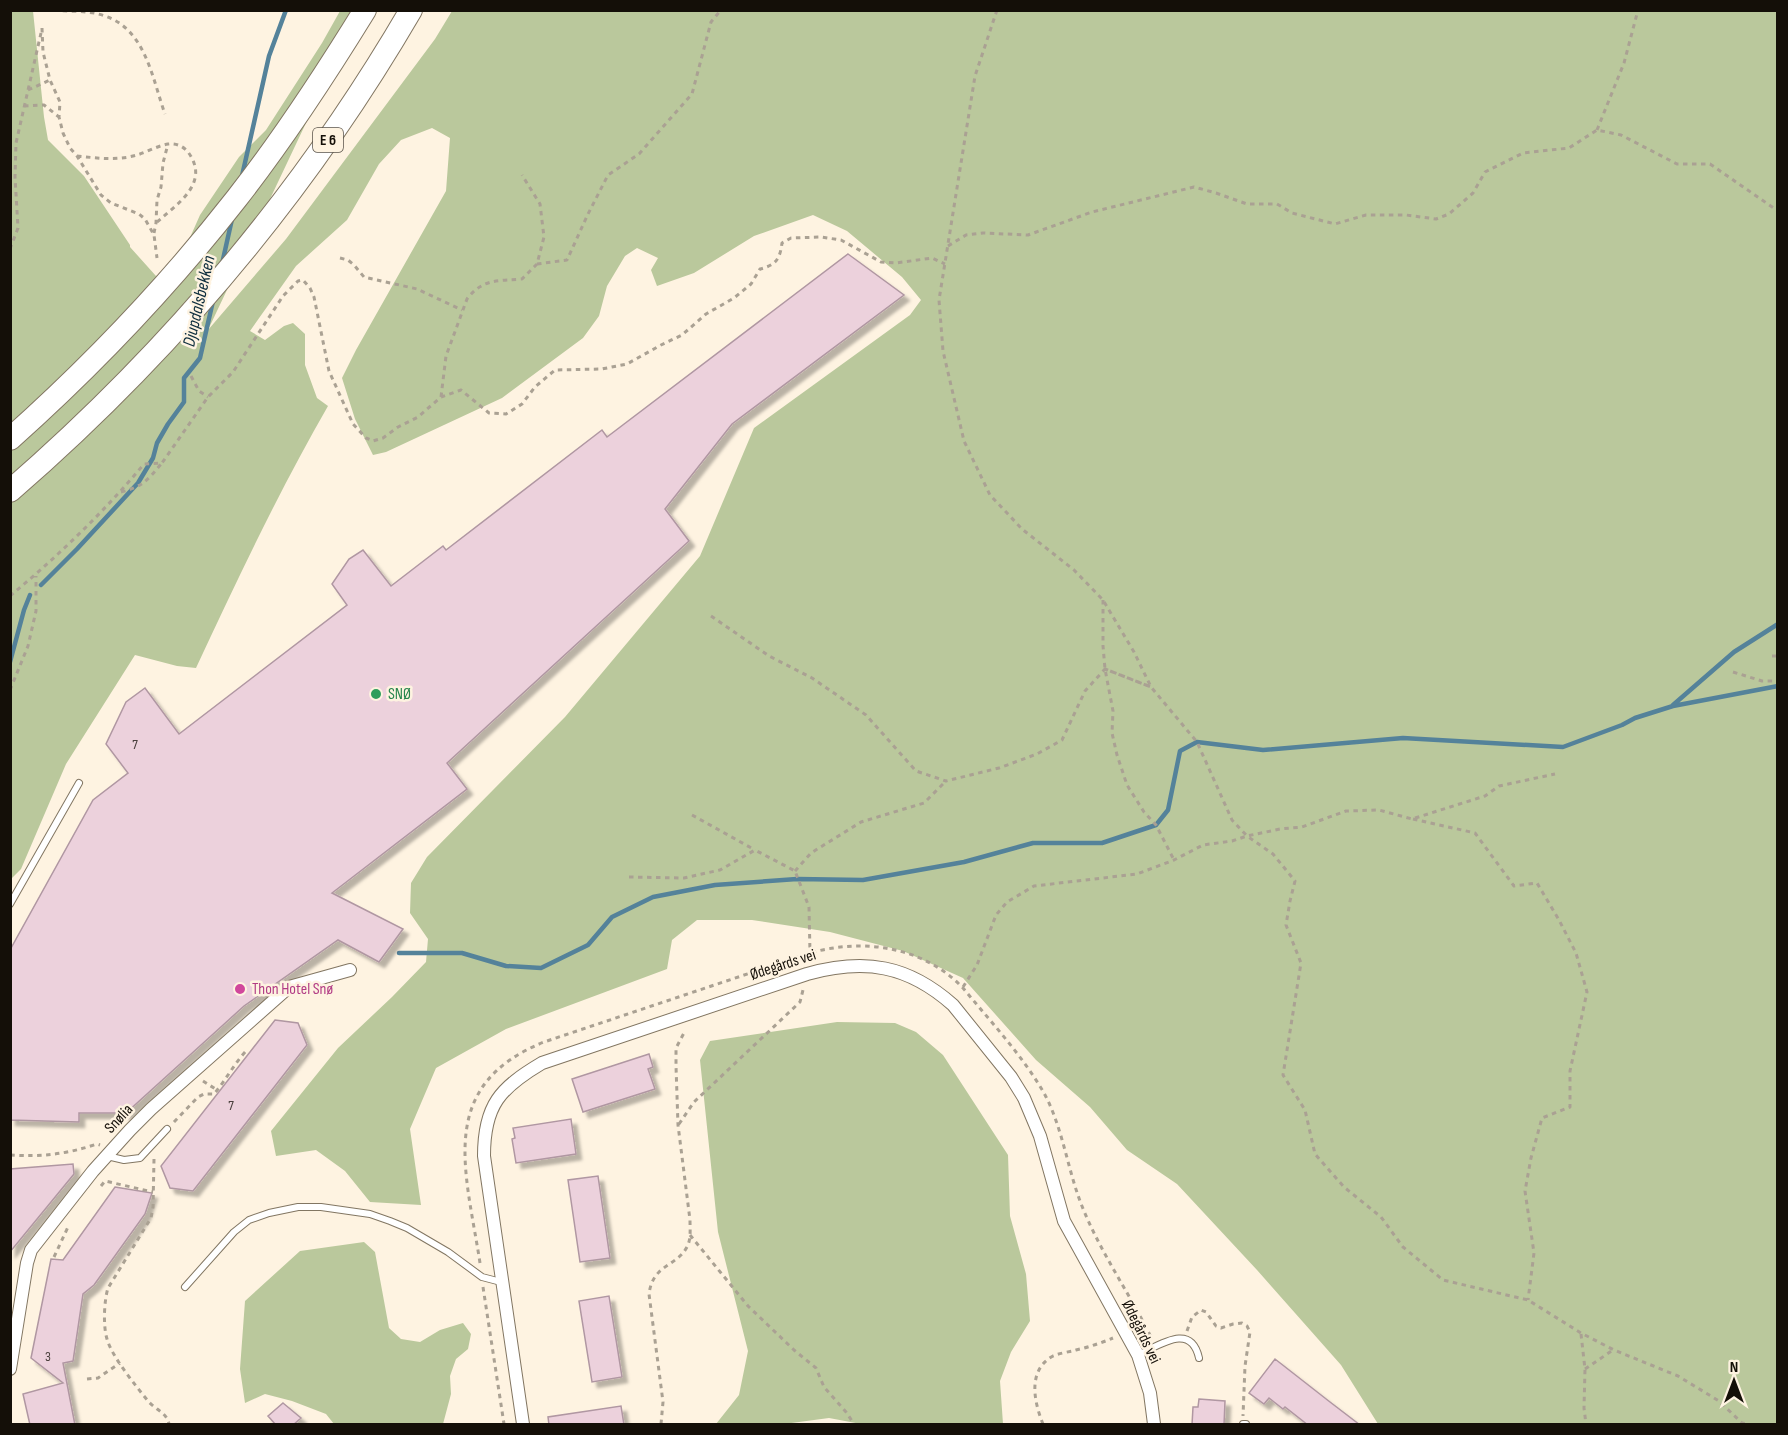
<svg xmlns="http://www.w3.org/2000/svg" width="1788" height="1435" viewBox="0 0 1788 1435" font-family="'Sofia Sans Condensed',sans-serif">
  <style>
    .green { fill: #bac89c }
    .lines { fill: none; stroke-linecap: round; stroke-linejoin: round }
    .stream { stroke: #54829a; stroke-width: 4.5 }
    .building { fill: #ecd1dc; stroke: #b097a2; stroke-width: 1.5; filter: url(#shadow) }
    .lane-casing { stroke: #827662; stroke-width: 8 }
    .street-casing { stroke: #827662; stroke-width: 14 }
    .highway-casing { stroke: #827662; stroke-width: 24 }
    .path { stroke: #aaa193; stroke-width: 3; stroke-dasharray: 4.5 4.5; stroke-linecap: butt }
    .lane { stroke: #fff; stroke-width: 6 }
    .street { stroke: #fff; stroke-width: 12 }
    .highway { stroke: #fff; stroke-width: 22 }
    .leisure-dot { fill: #2e9e5b; stroke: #fef3e1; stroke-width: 2 }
    .hotel-dot { fill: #d1479c; stroke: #fef3e1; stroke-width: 2 }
    .labels { text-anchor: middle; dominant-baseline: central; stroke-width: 5; stroke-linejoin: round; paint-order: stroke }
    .number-label { font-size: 14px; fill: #4a403d }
    .shield { fill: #fef3e1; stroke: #5a5349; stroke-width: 1.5 }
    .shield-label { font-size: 15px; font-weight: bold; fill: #140f08 }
    .leisure-label { font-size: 16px; fill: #27864d; stroke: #fef3e1; text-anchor: start }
    .street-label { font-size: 16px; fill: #140f08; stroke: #fef3e1 }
    .hotel-label { font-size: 16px; fill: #b23c85; stroke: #fef3e1; text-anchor: start }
    .water-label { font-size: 18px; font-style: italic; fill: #0d2d3d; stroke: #fef3e1 }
  </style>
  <defs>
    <filter id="shadow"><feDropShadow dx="5.5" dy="5.5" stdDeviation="1.5" flood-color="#0004"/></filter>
  </defs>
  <rect width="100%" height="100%" fill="#fef3e1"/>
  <path class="green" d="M11 11H33L44 117 48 140 84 176 130 245V247L156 276 163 272 188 242 200 215 239 157 266 130 322 43 340 11H359L208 330 286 239 435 39 452 11H1777V1424H1378L1341 1365 1257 1270 1177 1184 1127 1150 1090 1107 1036 1060 963 978 903 951 830 932 752 920H697L672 940 667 969 506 1029 436 1068 410 1129 421 1205 370 1202 345 1171 316 1150 276 1156 271 1131 338 1048 392 997 426 962 428 939 410 913 411 883 427 857 565 717 700 556 754 428 910 315 921 300 902 277 847 231 813 215 754 236 694 273 657 286 651 270 658 258 637 248 625 256 607 286 599 316 583 338 502 398 386 452 373 455 355 419 342 378 356 350 446 191 450 138 432 128 401 140 379 164 347 220 296 266 250 331 265 340 284 326 293 323 305 334V365L317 398 328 406C279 491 237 580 196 668L177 666 135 655 66 764 21 869 11 879 10 659 12 650 10 648Z
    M837 1022 895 1023 916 1032 943 1055 1008 1155 1010 1216 1026 1274 1030 1321 1011 1352 1000 1381 1003 1424H861L829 1418 784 1424H716L739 1395 748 1351 718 1232 700 1060 710 1041Z
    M364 1242 375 1252 389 1328 401 1339 420 1342 440 1330 463 1323 471 1334 468 1349 456 1359 450 1376 451 1394 443 1424H334L326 1414 292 1401 265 1394 245 1403 240 1369 245 1301 300 1251Z"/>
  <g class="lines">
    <path class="stream" d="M242 176 269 56 286 10
      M222 264 232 219
      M41 585 77 549 138 483 153 458 157 443 168 424 184 402V378L200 358 213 301
      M10 662 24 610 30 595
      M1673 705 1734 652 1778 624
      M399 953H462L506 966 541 968 588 945 612 917 653 897 715 885 797 879 863 880 964 862 1033 843H1102L1156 825 1168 810 1180 751 1197 742 1263 750 1403 738 1563 747 1622 725 1635 718 1673 706 1778 686"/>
  </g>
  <path class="building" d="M848 254 904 295 732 424 665 509 689 541 447 763 467 789 332 893 403 929 379 962 338 940 244 1006 126 1113H79V1122L10 1120V950L93 800 128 773 106 744 126 702 145 688 179 734 347 605 332 584 349 559 363 550 391 586 443 546 446 550 602 430 607 437Z
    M275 1020 298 1023 307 1045 193 1191 170 1188 161 1166Z
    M649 1054 653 1067 648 1069 655 1089 583 1112 572 1079Z
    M571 1119 576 1154 516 1163 512 1139 515 1138 513 1128Z
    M73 1164 74 1174 10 1252V1169Z
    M598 1176 610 1258 580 1262 568 1180Z
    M115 1187 152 1193 145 1214 94 1285 83 1294 73 1361 63 1363 75 1425H30L23 1394 63 1383 31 1358 51 1259 63 1260Z
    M609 1296 622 1377 592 1382 579 1301Z
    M1275 1359 1330 1402 1360 1425H1308L1285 1407 1283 1409 1269 1398 1264 1404 1249 1393Z
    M1199 1399 1225 1401 1224 1425H1192L1193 1407H1198Z
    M283 1403 301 1418 293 1425H276L268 1416Z
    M621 1406 624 1425H549L548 1417Z"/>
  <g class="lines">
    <defs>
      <path id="lane" d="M10 904 79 783
        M107 1156 124 1160 140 1158 167 1129
        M185 1287 234 1232 249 1220 269 1213 298 1207H321L370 1214 390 1221 407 1228 448 1252 482 1277 501 1282
        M1138 1355C1160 1345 1191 1322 1199 1358
        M1243 1424H1246"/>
      <path id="street" d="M10 1369 27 1263 31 1250 93 1171 130 1130 151 1109 289 987 350 970
        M523 1424 484 1156C484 1105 500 1088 542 1063L807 974C865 958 908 965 953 1005L1011 1077 1024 1098 1040 1136 1064 1221 1138 1355 1150 1393 1154 1424"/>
      <path id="highway" d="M10 439C93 365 169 285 237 198 284 138 325 75 365 10
        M10 491C168 354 305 192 411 10"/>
    </defs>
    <use href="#lane" class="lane-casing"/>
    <use href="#street" class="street-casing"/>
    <use href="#highway" class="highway-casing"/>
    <path class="path" d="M54 10C70 12 89 10 105 16 146 30 152 78 165 114
      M997 10 975 76 939 300 943 351 964 441 990 495 1022 529 1074 570 1103 600 1134 652 1151 687 1197 742 1232 820 1247 836 1273 854 1295 881 1290 901 1286 925 1301 963 1283 1075 1305 1110 1315 1154 1344 1187 1381 1217 1403 1247 1443 1280 1528 1300 1581 1333 1614 1350 1678 1376 1719 1401 1742 1423 1747 1424
      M42 28 43 52 50 80 60 102 59 117 63 133 70 148 77 156 101 195 111 203 139 214 145 219 154 235 157 258
      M28 90 50 80
      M24 106 44 105 59 117
      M1597 130 1624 63 1638 10
      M77 156C97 158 117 161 137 155 147 152 157 146 168 144 176 143 183 146 188 152 211 183 177 204 156 223
      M154 233 156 223 157 200 161 187 163 163 168 144
      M948 246 966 235 983 233 1028 235 1092 212 1194 187 1216 193 1247 204H1277L1292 213 1335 224 1366 215H1406L1436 219 1449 214 1473 193 1485 172 1523 153 1569 148 1597 130 1621 135 1677 164H1710L1778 211
      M10 249 18 228 15 177 16 143 41 33
      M340 258 348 260 354 265 364 277 417 289 462 310
      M537 264 567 260 588 214 608 175 639 154 692 94 711 22 721 10
      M191 376 199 391 208 397
      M441 397 446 356 467 299C483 278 499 281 522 279L537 264 544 237 540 204 522 175
      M121 492C142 487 148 480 161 464
      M10 596C58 556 104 512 144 464L162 463 208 397 233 372 283 296 298 281 303 280 310 288 314 297 329 371 353 424 366 438 373 441 383 438 398 427 418 417 441 397 461 390 489 413 506 414 522 404 535 387 555 370 602 369 627 364 661 345 682 335 706 314 734 298 751 284 760 269C776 265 780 259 782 243L791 238 821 237 841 240 881 262 896 263 932 258 945 264
      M1103 600V646L1105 669 1113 711 1112 733 1117 755 1127 785 1144 812 1156 825 1174 860
      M711 616 769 656 812 678 866 715 916 771 946 781 999 768 1037 754 1062 740 1085 691 1105 669 1151 687 1105 669
      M1772 656H1778
      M1733 672 1762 681H1778
      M10 690 28 646 36 611V576
      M692 815 755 850
      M1413 819 1475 833 1514 886 1537 883 1559 920 1576 953 1587 992 1570 1071V1107L1542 1118 1531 1158 1525 1191 1534 1253 1528 1300
      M795 871 811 853 861 822 924 803 946 781
      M629 877 684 878 720 870 755 850 795 871 809 907 810 953
      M963 987 977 965 996 915 1007 902 1034 886 1137 874 1174 860 1203 845 1232 841 1247 836 1280 829 1302 827 1346 811 1379 810 1412 819 1485 796 1499 786 1555 774
      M203 1081 217 1090
      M174 1122 198 1097 204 1094H214C226 1080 235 1062 248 1049
      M679 1124 694 1102 800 1002 803 990
      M10 1155C43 1157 67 1154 97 1144L100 1145
      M154 1159 153 1207 151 1218 108 1288C104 1301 103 1326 107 1339 112 1357 136 1386 148 1401 156 1410 167 1413 169 1424
      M101 1186 105 1181 153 1192
      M690 1235 748 1306 794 1350 816 1368 824 1387 846 1412 854 1424
      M54 1257 68 1227
      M480 1263C466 1171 435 1086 544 1042L810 953C863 938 923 946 963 988 991 1022 1022 1055 1044 1093 1062 1126 1067 1166 1080 1201 1098 1249 1129 1292 1152 1339
      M483 1287 504 1424
      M1187 1331 1192 1317 1201 1310 1206 1312 1216 1326 1221 1328 1233 1324 1242 1323 1247 1326 1250 1332 1245 1366 1243 1416
      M1581 1334 1585 1369 1584 1408 1586 1424
      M1585 1369 1613 1350
      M87 1379 98 1378 120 1363
      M661 1424 663 1402 649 1294C653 1263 678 1267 688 1245 691 1237 690 1229 690 1220L678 1125 676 1066V1048L685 1031
      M1043 1424C1034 1402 1027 1370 1053 1356 1060 1353 1069 1352 1076 1350 1089 1347 1101 1343 1113 1338"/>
    <use href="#lane" class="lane"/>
    <use href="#street" class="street"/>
    <use href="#highway" class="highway"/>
  </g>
  <circle class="leisure-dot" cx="376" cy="694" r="6"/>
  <circle class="hotel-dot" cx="240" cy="989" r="6"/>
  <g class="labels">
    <g class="number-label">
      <text x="135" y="744">7</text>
      <text x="231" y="1105">7</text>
      <text x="48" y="1356">3</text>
    </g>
    <rect class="shield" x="313" y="128" width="30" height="24" rx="4.5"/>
    <g class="shield-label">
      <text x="328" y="140">E 6</text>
    </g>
    <g class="leisure-label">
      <text x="388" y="694">SNØ</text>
    </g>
    <g class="street-label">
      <text transform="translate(783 965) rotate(-18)">Ødegårds vei</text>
      <text transform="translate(119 1119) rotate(-47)">Snølia</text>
      <text transform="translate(1141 1332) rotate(64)">Ødegårds vei</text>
    </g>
    <g class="hotel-label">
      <text x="252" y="989">Thon Hotel Snø</text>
    </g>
    <g class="water-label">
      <text transform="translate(199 301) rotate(-77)">Djupdalsbekken</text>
    </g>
  </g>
  <rect width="1788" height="1435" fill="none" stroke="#140f08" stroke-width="24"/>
  <g transform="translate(1734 1381)" stroke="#fef3e1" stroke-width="4.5" paint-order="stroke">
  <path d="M0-4.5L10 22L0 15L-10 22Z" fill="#140f08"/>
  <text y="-9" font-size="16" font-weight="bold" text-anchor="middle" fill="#140f08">N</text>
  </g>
</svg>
